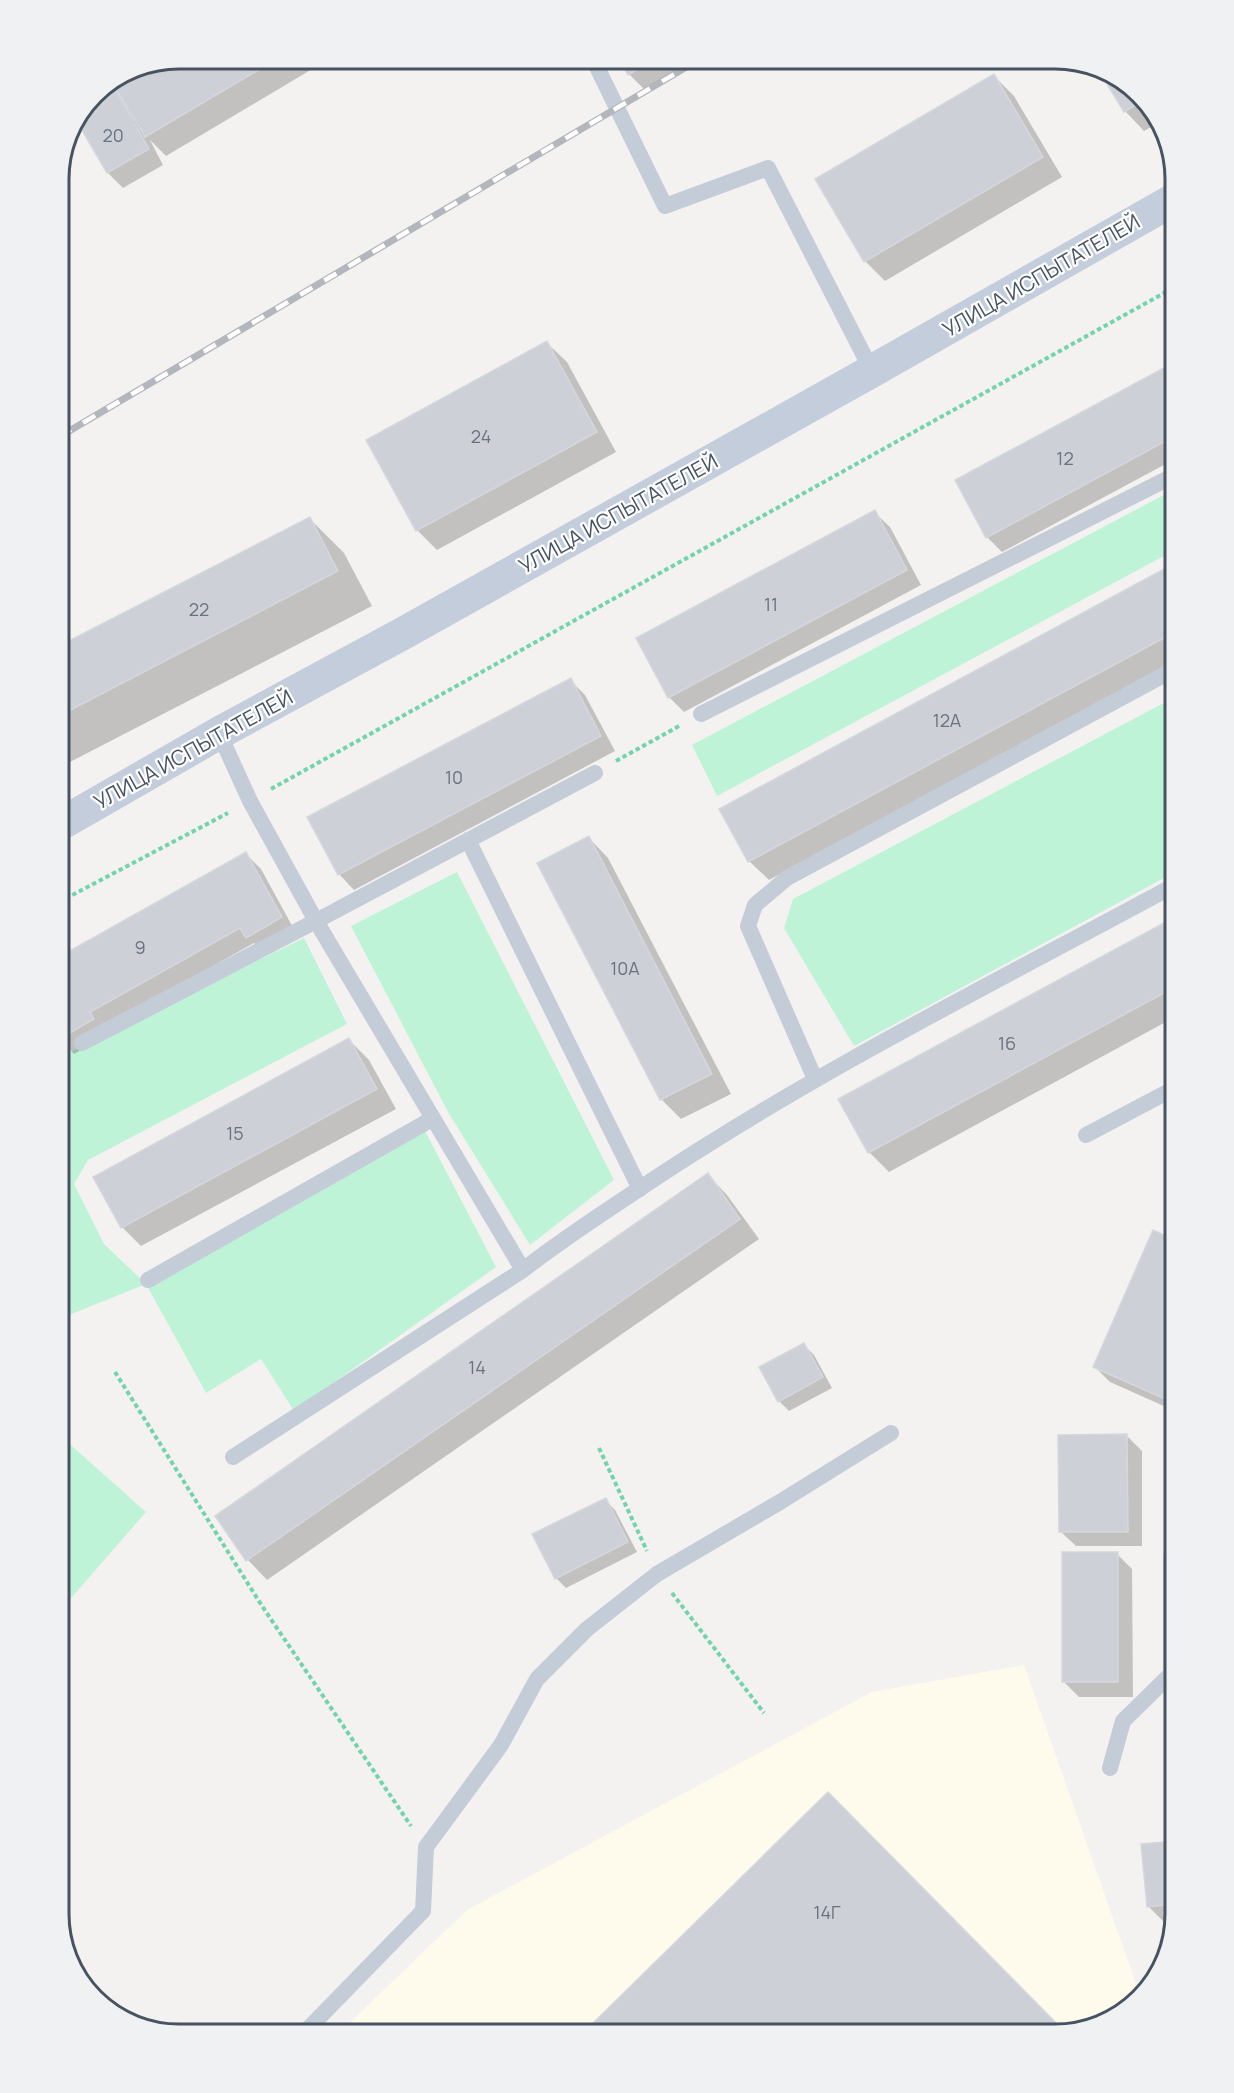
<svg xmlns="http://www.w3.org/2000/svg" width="1234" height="2093" viewBox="0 0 1234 2093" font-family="Manrope,sans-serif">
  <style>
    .commercial { fill: #fefaec }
    .green { fill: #bef3d7 }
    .shadow { fill: #0003 }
    .building { fill: #cdd0d7; stroke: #d5d7dd; stroke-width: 1.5 }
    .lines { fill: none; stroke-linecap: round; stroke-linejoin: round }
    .path { stroke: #73d4ac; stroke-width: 4; stroke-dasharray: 4.5 3; stroke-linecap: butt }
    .service { stroke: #c4ccd7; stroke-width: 16 }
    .secondary { stroke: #c3cddb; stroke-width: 33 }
    .rail-casing { stroke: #b3b6bc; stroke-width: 7 }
    .rail { stroke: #fff; stroke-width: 4.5; stroke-dasharray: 14; stroke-linecap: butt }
    .labels { text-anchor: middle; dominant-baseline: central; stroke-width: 4.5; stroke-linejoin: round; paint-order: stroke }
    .number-label { font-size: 18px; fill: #69727e }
    .street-label { font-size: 21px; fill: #485361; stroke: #fff }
    .rim { fill: none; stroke: #485361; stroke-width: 3 }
  </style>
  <rect width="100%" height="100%" fill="#f4f2f1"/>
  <path class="commercial" d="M1024 1665 1140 1995 1108 2022 1055 2034H338L467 1910 872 1692Z"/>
  <path class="green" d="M1175 489V550L717 796 692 745Z
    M1175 697V872L854 1046 784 928 793 899Z
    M457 872 614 1180 530 1245 448 1112 351 926Z
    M304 938 347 1024 88 1160 74 1184 104 1244 146 1284 424 1129 496 1267 294 1411 261 1359 206 1393 146 1284 59 1319V1037L68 1053Z
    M64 1439 146 1512 59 1612V1445Z"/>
  <path class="shadow" d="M179 58 329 59 166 156 150 140 163 165 123 188 108 173 77 119 94 93 133 68Z
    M621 59H698L644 89 629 74Z
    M1101 72 1122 79 1160 122 1144 131 1125 111Z
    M994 76 1014 96 1062 177 885 281 865 261Z
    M547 343 567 362 616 452 437 550 417 530Z
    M1175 363V459L1002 552 987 537 957 480Z
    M874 512 890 527 921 585 684 712 669 697Z
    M310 519 344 553 372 606 68 763 59 754V649Z
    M1175 565V662L769 880 749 861 721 809Z
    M570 680 585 695 615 751 354 890 339 874 310 818Z
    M589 838 608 858 731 1094 681 1119 661 1099 539 864Z
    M246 854 261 869 296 933 262 952 254 943 104 1027 108 1034 74 1054 59 1038V959Z
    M1175 919V1017L889 1172 869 1152 840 1100Z
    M349 1040 369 1060 396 1109 141 1246 122 1227Z
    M708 1175 727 1195 759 1239 267 1580 248 1560 217 1516Z
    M1154 1232 1175 1241V1411L1110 1382 1095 1367Z
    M804 1345 814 1355 832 1388 789 1411 779 1401Z
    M1127 1436 1142 1451V1546H1076L1060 1531Z
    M605 1500 615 1510 637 1552 566 1588 556 1578Z
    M1117 1554 1132 1569 1133 1697H1079L1064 1682Z
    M828 1794 1064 2033 1055 2034H584Z
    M1175 1842V1915L1174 1920 1163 1921 1148 1906 1143 1845Z"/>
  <path class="building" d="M179 58 277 59 145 137 112 82 133 68Z
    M619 59H656L628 75Z
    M1099 71 1122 79 1142 101 1124 112Z
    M994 74 1043 157 864 262 815 179Z
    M111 82 149 149 107 173 76 120 94 93Z
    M547 341 597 432 416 531 366 440Z
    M1175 362V436L986 538 955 480Z
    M875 510 907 570 668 698 636 638Z
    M310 517 338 571 59 716V646Z
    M1175 563V632L748 862 719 809Z
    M571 678 601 736 338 875 307 817Z
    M589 836 712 1074 660 1100 537 863Z
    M246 852 282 917 246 938 240 928 90 1012 94 1019 59 1039V957Z
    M1175 917V987L868 1153 838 1099Z
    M349 1038 377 1089 121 1228 93 1177Z
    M708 1173 740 1219 246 1561 215 1516Z
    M1153 1230 1175 1240V1375L1165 1399 1093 1367Z
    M804 1343 823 1377 778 1402 759 1367Z
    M1127 1434 1128 1532H1059L1058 1435Z
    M606 1498 628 1542 555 1579 532 1534Z
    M1062 1552H1118V1682H1062Z
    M828 1792 1065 2032 1055 2034H582Z
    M1175 1841V1904L1147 1907 1141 1844Z"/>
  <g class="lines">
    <path class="path" d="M616 761 681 725
      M271 789 1175 287
      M59 902 228 813
      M115 1372 262 1606 411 1826
      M599 1448 647 1551
      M672 1593 764 1713"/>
    <path class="service" d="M593 59 665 206 768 168 872 371
      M701 714 1175 475
      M219 733 250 801 316 921 523 1270 233 1457
      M468 840 640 1189
      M82 1043 316 921 595 773
      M815 1079 748 926 755 905 787 878 1175 669
      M1086 1135 1175 1088
      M523 1270C561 1240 602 1214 642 1187 812 1073 996 982 1175 885
      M148 1280 432 1119
      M1110 1768 1123 1721 1171 1674V1560L1175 1513
      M303 2034 423 1911 426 1847 501 1745 537 1679 587 1629 657 1574 780 1502 891 1433"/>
    <path class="secondary" d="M59 825 219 733 402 634 872 371 1175 199"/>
    <defs>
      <path id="rail" d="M59 437 700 59"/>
    </defs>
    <use href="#rail" class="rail-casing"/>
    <use href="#rail" class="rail"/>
  </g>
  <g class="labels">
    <g class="number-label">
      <text x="113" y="135">20</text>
      <text x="481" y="436">24</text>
      <text x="1065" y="458">12</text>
      <text x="771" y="604">11</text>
      <text x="199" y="609">22</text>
      <text x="947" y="720">12А</text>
      <text x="454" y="777">10</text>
      <text x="140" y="947">9</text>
      <text x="625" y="968">10А</text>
      <text x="1007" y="1043">16</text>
      <text x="235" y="1133">15</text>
      <text x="477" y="1367">14</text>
      <text x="827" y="1912">14Г</text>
    </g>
    <g class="street-label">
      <text transform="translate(1041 275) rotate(-30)">УЛИЦА ИСПЫТАТЕЛЕЙ</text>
      <text transform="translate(618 513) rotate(-29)">УЛИЦА ИСПЫТАТЕЛЕЙ</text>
      <text transform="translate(193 749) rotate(-29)">УЛИЦА ИСПЫТАТЕЛЕЙ</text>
    </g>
  </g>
  <path d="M0 0H1234V2093H0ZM179 69H1055A110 110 0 0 1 1165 179V1914A110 110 0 0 1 1055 2024H179A110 110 0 0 1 69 1914V179A110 110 0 0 1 179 69Z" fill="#f0f1f2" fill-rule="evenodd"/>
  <path class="rim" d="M179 69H1055A110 110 0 0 1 1165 179V1914A110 110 0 0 1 1055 2024H179A110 110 0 0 1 69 1914V179A110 110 0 0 1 179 69Z"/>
</svg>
